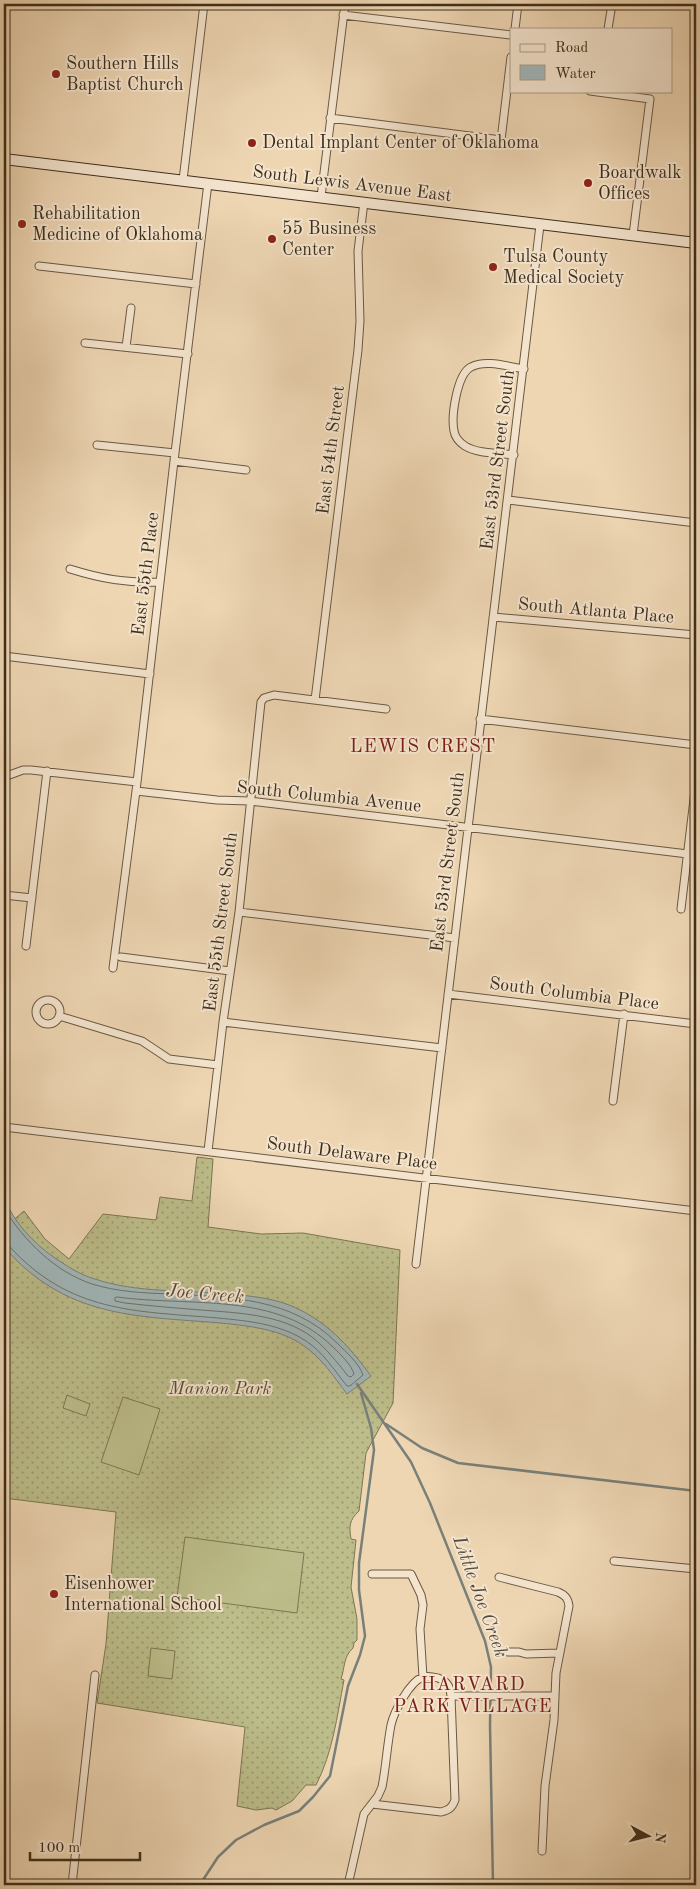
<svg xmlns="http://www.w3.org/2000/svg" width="700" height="1889" viewBox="0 0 700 1889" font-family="'Old Standard TT',serif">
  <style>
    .grass { fill: url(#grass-dots); stroke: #7d7652 }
    .garden { fill: #bcbd8a; stroke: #7d7652 }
    .water { fill: #a0b6b9; stroke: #79807a }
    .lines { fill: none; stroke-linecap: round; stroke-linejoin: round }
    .shore { stroke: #6f726a; stroke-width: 1 }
    .stream { stroke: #79807a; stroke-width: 2.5 }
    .street-casing { stroke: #6a5941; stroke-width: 9 }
    .secondary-casing { stroke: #3e2f1b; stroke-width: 12 }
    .street { stroke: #f4e4ce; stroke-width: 7 }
    .secondary { stroke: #f4e4ce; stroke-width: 10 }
    .poi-dot { fill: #8f2418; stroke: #f4e4ce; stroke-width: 2 }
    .labels { text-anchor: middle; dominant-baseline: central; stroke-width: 4; stroke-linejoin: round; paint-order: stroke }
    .poi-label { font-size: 18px; fill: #3e2f1b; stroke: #f4e4ce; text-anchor: start }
    .street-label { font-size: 18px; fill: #3e2f1b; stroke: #f4e4ce }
    .park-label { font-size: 18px; font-style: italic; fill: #574b31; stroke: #f4e4ce }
    .neighbourhood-label { font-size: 19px; letter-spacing: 1px; fill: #7a1f14; stroke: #f4e4ce }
    .water-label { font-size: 19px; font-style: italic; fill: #524a3b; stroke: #f4e4ce }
  </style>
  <defs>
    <pattern id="grass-dots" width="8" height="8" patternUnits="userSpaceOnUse" patternTransform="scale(1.25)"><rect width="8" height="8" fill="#bcbd8a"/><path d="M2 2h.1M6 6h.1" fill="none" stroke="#9a9a70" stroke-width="1.8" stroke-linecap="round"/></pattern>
  </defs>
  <rect width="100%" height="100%" fill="#eed6b3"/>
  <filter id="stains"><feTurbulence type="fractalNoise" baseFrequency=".004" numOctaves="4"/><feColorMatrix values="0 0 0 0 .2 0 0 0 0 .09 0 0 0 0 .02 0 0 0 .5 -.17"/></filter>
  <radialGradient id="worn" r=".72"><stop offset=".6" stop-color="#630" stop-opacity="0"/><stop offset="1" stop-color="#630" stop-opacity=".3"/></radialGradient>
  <path class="grass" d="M197 1157 213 1159 208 1227 261 1234 303 1233 400 1250 393 1403 366 1453 359 1511C349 1520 349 1527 351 1539L356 1540 351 1587 357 1619V1640L354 1643 353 1648C343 1657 345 1668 341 1679L344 1680C337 1716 333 1752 316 1785H306L292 1801 276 1810 272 1808 256 1810 237 1806 245 1727 97 1703 106 1644 116 1512 4 1498V1228L24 1211 45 1239 69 1259 103 1214 156 1220 160 1197 192 1201Z"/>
  <path class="garden" d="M67 1395 90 1404 86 1416 63 1408Z
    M123 1397 160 1409 139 1475 101 1462Z
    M185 1537 304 1553 297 1613 177 1597Z
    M151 1648 175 1651 172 1679 148 1676Z"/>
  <path class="water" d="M4 1198C14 1222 33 1243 55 1258 67 1266 80 1275 95 1279 136 1293 186 1290 230 1294 250 1296 271 1298 289 1305 325 1319 349 1346 371 1376L347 1394C334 1377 322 1358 304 1346 281 1329 249 1326 221 1323 135 1316 66 1318 4 1247Z"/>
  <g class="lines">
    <path class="shore" d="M4 1209C26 1242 54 1271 92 1284 118 1292 144 1293 171 1294 231 1297 292 1298 337 1343 346 1352 359 1363 363 1375L350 1386H347C334 1370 323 1352 306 1341 280 1324 249 1321 218 1318 135 1311 70 1313 9 1246L4 1244
      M117 1297C190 1307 276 1291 333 1347 340 1354 351 1364 354 1374L351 1377 348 1376C337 1362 326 1348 312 1337 281 1314 238 1313 201 1310 176 1308 151 1306 125 1303L115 1301V1298Z"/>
    <path class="stream" d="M357 1384 411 1462 430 1503 485 1641 491 1667 490 1725 493 1885
      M386 1424 422 1448 458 1463 696 1491
      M201 1883 218 1857 236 1840 264 1825 299 1811 313 1797 330 1776 348 1686 360 1655 365 1636 359 1590V1563L374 1450 371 1428 361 1393"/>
    <defs>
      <path id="street" d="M343 15 511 35
        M515 29 518 4
        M608 29 612 4
        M590 91 650 99 633 235
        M330 118 501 140 511 57
        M183 180 204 4
        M321 197 345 4
        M39 266 196 284
        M85 343 188 354
        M126 347 131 308
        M97 445 175 453
        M514 455C499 453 478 454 465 446 459 442 455 437 454 431 451 416 457 374 471 367 486 359 509 367 524 369
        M174 461 246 470
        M508 500 696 523
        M70 569C102 579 126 583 160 582
        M493 617 696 635
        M4 656 150 674
        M315 700 358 350 360 321 358 251 364 202
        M480 719 696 745
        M4 777 23 770H31L137 782
        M136 791 217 800 250 801 696 855
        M4 895 32 898
        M681 909 696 782
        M239 912 455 938
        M26 946 47 771
        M121 957 230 971
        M113 968 136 791 174 461 208 183
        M448 994 696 1024
        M36 1012a12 12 0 1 1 24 0a12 12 0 1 1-24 0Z
        M59 1016 142 1041 169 1059 218 1065
        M223 1022 442 1048
        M613 1101 624 1014
        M696 1116V1121
        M4 1127 696 1211
        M208 1151 223 1022 239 912 261 702 264 698 274 695 386 709
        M416 1264 540 225
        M614 1561 696 1569
        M372 1574H411L421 1595 423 1605 420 1629 423 1677
        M499 1577 558 1592C565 1595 568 1598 569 1606L556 1673 554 1720 545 1786 542 1851
        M508 1652H519L526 1654 559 1653
        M451 1696H555
        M72 1885 95 1675
        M348 1885 364 1814 378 1796 382 1787C386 1767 387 1746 391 1725 394 1712 409 1682 423 1677 427 1676 434 1677 438 1678 447 1681 450 1686 451 1696L455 1800C452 1808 449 1810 441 1812L372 1804"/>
      <path id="secondary" d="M4 159 696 243"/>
    </defs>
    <use href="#street" class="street-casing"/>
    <use href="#secondary" class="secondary-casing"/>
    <use href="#street" class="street"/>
    <use href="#secondary" class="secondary"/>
  </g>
  <g class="poi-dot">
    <circle cx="56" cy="74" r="5"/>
    <circle cx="252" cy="143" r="5"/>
    <circle cx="588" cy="183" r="5"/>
    <circle cx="22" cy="224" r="5"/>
    <circle cx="272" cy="239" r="5"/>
    <circle cx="493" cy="267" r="5"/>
    <circle cx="54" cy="1594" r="5"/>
  </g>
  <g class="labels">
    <g class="poi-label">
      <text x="66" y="64">Southern Hills<tspan x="66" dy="21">Baptist Church</tspan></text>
      <text x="262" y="143">Dental Implant Center of Oklahoma</text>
      <text x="598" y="173">Boardwalk<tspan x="598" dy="21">Offices</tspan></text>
      <text x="32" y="214">Rehabilitation<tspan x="32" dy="21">Medicine of Oklahoma</tspan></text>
      <text x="282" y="229">55 Business<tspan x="282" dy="21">Center</tspan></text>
      <text x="503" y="257">Tulsa County<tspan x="503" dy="21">Medical Society</tspan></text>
      <text x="64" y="1584">Eisenhower<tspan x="64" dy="21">International School</tspan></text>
    </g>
    <g class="street-label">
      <text transform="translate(352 184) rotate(7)">South Lewis Avenue East</text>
      <text transform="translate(331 450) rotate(-83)">East 54th Street</text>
      <text transform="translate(498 460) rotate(-83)">East 53rd Street South</text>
      <text transform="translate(146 574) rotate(-83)">East 55th Place</text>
      <text transform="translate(596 611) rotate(5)">South Atlanta Place</text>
      <text transform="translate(329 797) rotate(6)">South Columbia Avenue</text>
      <text transform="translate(448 862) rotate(-83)">East 53rd Street South</text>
      <text transform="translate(221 922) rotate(-83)">East 55th Street South</text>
      <text transform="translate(574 994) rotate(7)">South Columbia Place</text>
      <text transform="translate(352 1154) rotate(7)">South Delaware Place</text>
    </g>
    <g class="park-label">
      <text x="220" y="1389">Manion Park</text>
    </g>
    <g class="neighbourhood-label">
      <text x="423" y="747">LEWIS CREST</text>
      <text x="473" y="1685">HARVARD<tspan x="473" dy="22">PARK VILLAGE</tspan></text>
    </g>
    <g class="water-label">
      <text transform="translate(205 1295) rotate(5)">Joe Creek</text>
      <text transform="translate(479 1597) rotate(70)">Little Joe Creek</text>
    </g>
  </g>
  <rect width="700" height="1889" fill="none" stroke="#eed6b3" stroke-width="20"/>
  <rect x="5" y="5" width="690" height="1879" fill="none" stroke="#3e2f1b" stroke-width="2.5"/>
  <rect x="10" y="10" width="680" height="1869" fill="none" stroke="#3e2f1b"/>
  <rect x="510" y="28" width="162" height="65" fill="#f4e4ce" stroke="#ab9c86"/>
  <rect x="520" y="44" width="25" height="8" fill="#f4e4ce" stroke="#ab9c86"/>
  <text x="555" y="52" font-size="15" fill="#3e2f1b">Road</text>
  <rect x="520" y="65" width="25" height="15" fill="#a0b6b9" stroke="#ab9c86"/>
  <text x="555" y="78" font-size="15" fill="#3e2f1b">Water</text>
  <g transform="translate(648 1836) rotate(97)" stroke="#f4e4ce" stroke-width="4" paint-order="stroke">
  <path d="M0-4L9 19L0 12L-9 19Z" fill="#3e2f1b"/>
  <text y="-8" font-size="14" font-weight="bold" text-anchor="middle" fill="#3e2f1b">N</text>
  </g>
  <path d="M30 1852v8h110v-8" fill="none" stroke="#3e2f1b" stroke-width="2.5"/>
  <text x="38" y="1852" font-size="15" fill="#3e2f1b" stroke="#f4e4ce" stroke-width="4" paint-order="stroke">100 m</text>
  <rect width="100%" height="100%" filter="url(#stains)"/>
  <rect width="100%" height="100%" fill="url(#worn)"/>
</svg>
